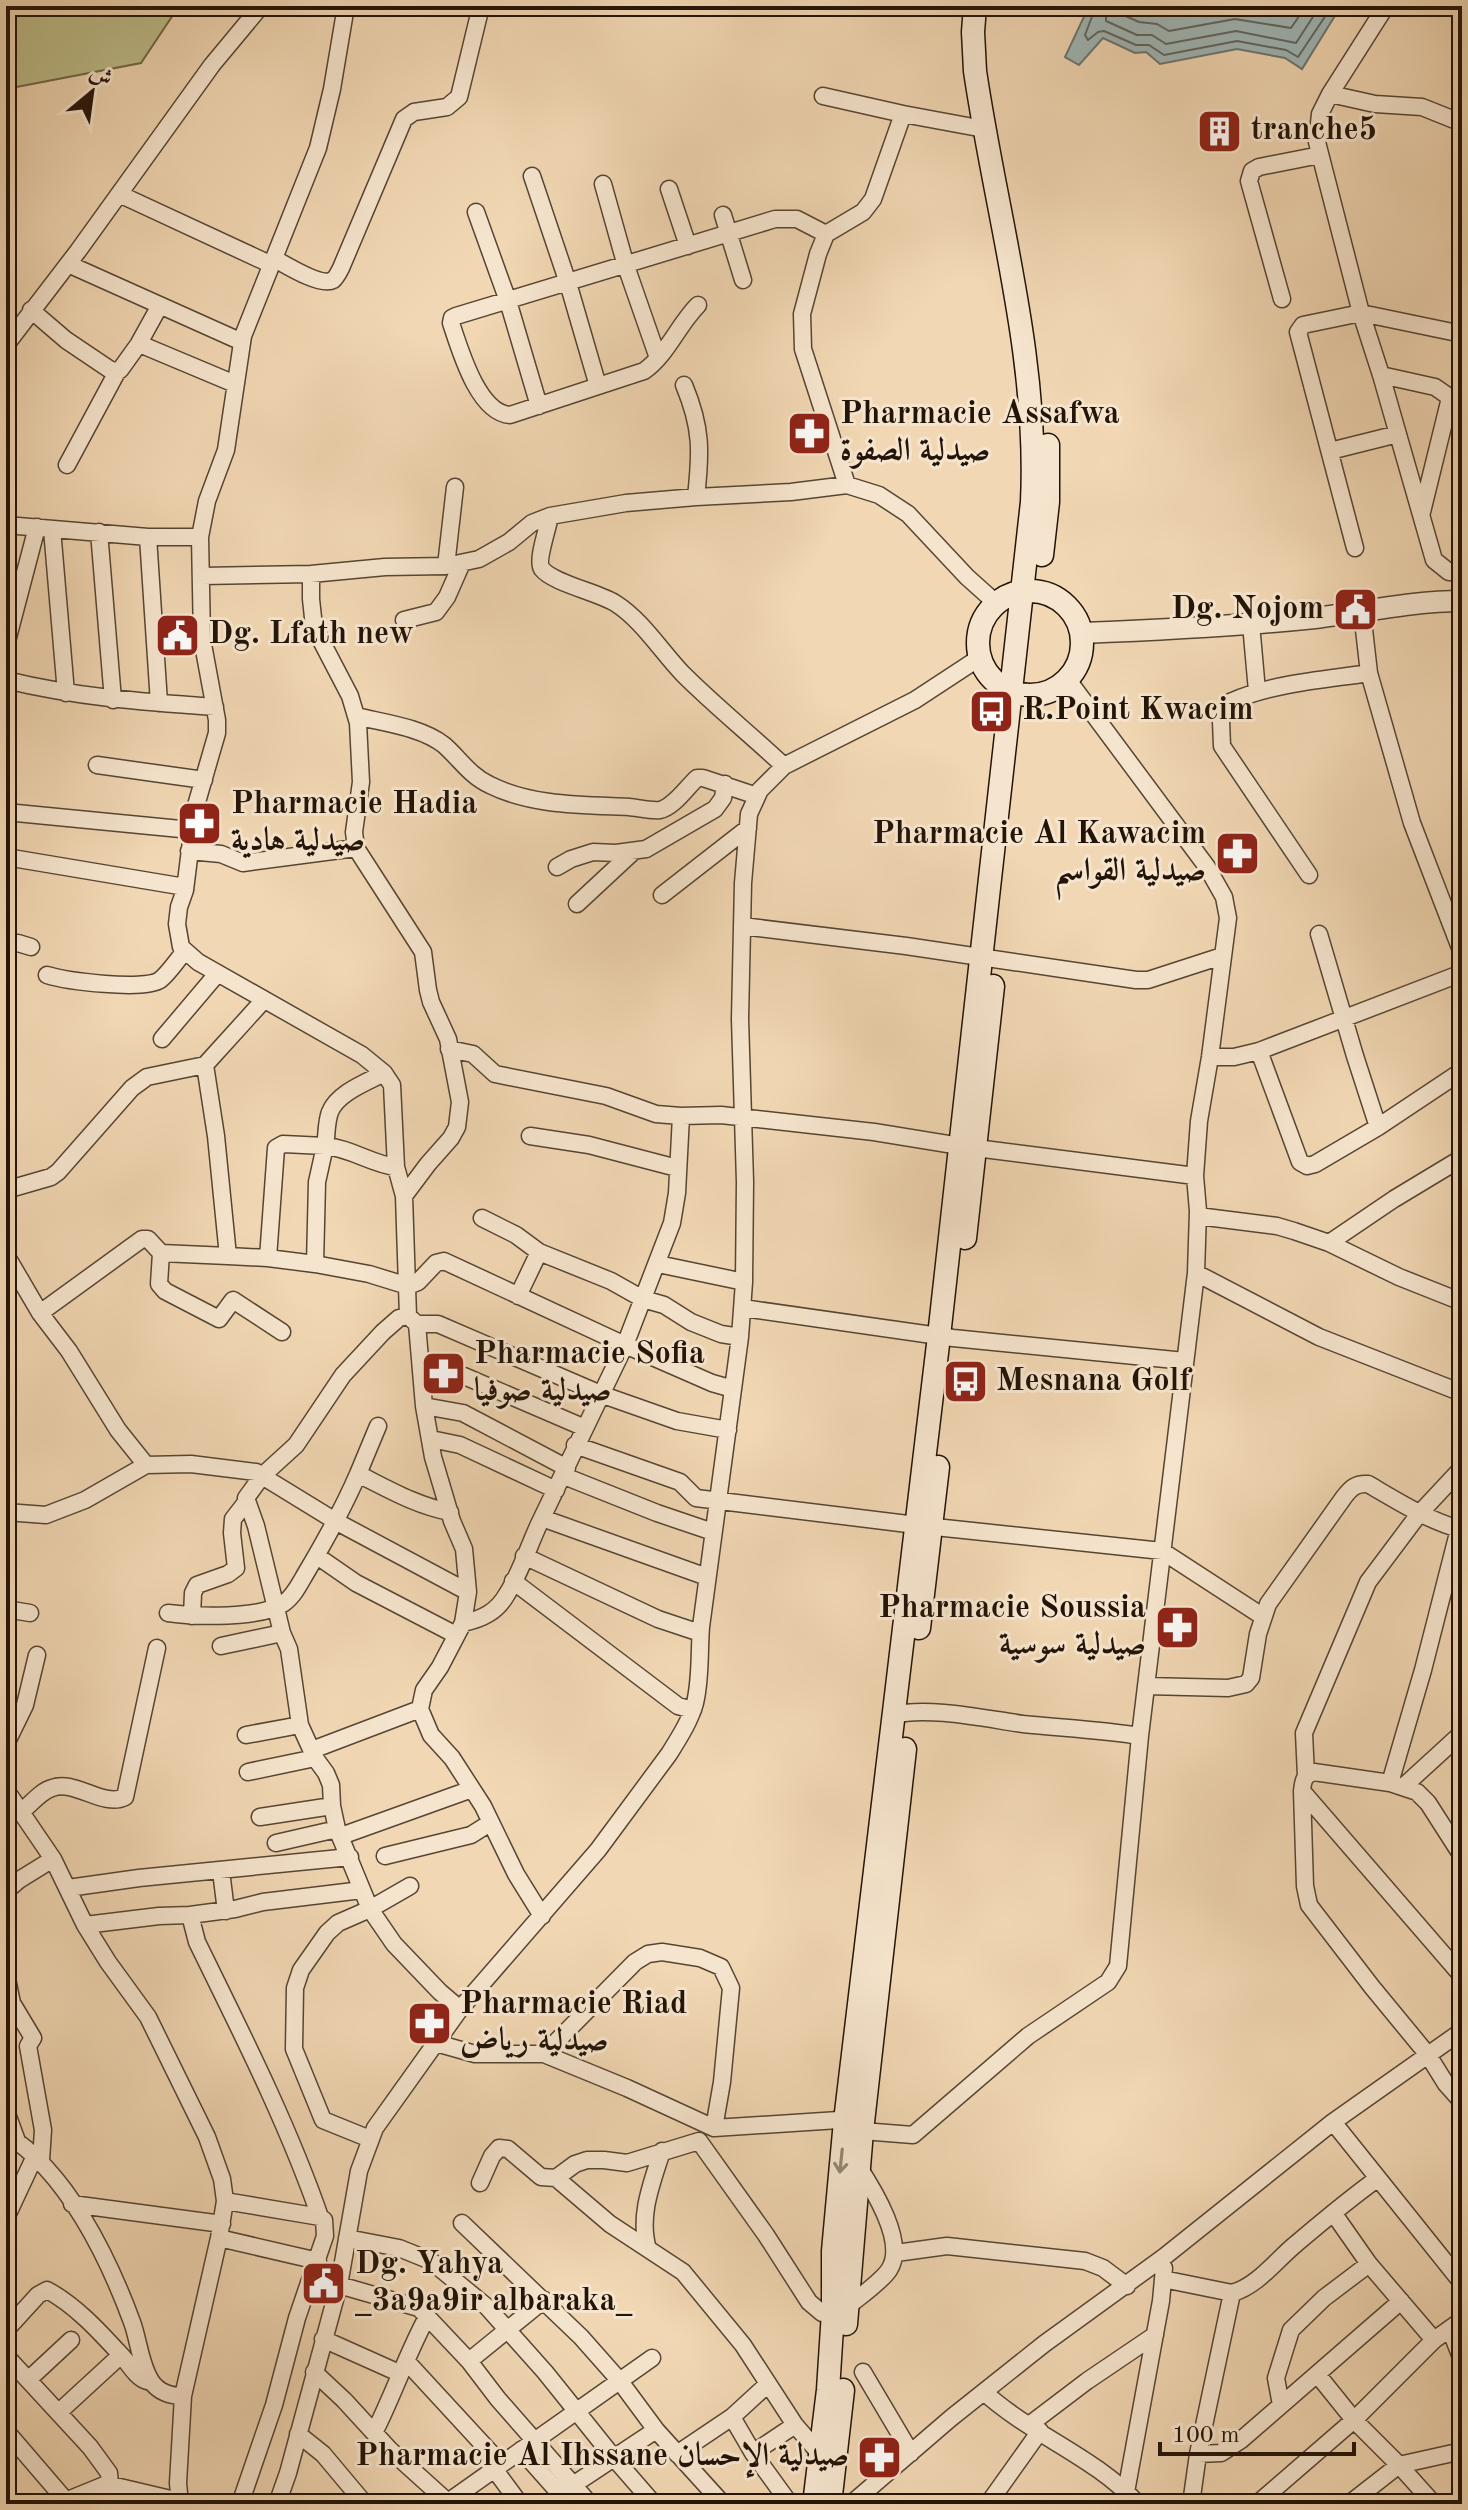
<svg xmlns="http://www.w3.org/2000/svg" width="1468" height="2510" viewBox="0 0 1468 2510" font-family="'Old Standard TT',Amiri,serif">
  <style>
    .green { fill: #bdbd8a; stroke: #706849; stroke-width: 2 }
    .water { fill: #9fb7b7; stroke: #6d7671; stroke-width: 2 }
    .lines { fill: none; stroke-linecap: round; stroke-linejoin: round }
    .shore { stroke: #616660; stroke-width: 2 }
    .minor-casing { stroke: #564533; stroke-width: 19 }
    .tertiary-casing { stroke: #564533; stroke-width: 23 }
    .secondary-casing { stroke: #231408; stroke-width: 25 }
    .minor { stroke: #f6e5ce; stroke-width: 16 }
    .tertiary { stroke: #f6e5ce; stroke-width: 20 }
    .secondary { stroke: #f6e5ce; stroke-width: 22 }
    .oneway { stroke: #978775 }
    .labels { text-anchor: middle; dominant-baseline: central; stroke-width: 6; stroke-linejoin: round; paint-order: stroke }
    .poi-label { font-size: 32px; font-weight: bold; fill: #231408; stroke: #f6e5ce; text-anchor: start }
  </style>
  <rect width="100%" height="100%" fill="#f1d7b3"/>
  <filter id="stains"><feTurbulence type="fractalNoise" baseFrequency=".0025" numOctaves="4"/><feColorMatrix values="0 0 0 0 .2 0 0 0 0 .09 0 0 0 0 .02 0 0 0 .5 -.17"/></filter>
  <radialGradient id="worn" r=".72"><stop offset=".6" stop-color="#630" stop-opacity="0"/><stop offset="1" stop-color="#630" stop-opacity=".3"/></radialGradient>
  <path class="green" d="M6 6H179L141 63 6 89Z"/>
  <path class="water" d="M1089 6H1341L1302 69 1285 58 1237 49 1160 64 1146 52 1135 53 1103 38 1079 65 1065 57Z"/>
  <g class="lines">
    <path class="shore" d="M1096 6 1085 35 1088 40 1098 32 1104 31 1136 45H1149L1164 55 1237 41 1286 50 1298 57 1332 6
      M1106 6V21L1137 35H1152L1166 44 1236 31 1296 43 1320 6
      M1118 6 1119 13 1139 22 1157 24 1169 31 1235 19 1291 28 1306 6"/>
    <defs>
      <path id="minor" d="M346 6 332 89 318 148 243 336 226 450 207 501 200 537 202 639 217 720V733L195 809 185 890 179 907 177 924 181 947 198 962 362 1055 384 1073 392 1085 396 1167 404 1196 408 1316 417 1324 424 1406 433 1457 452 1521 464 1549 468 1592 463 1623 440 1667 424 1690 420 1709 431 1735 452 1758 483 1806 516 1874 542 1916
        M1386 6 1330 94 1320 114 1317 142 1361 313 1381 375 1434 560 1449 572H1462
        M1330 94 1375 104 1422 107 1462 123
        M823 96 903 114
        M532 176 568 283 598 386
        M603 184 626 266 658 358
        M669 189 688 246
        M119 194 272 265
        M476 212 508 301 539 406
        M723 215 743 280
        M275 259C286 265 321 287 333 280 336 278 339 272 341 268L404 119 414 112 447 107 459 97 481 6
        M68 264 242 342
        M1282 299 1249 181 1252 171 1259 167 1320 155
        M698 305C678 325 667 355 644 371L510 415C478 413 460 350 451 323L452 318 456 316 775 219H797L826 234
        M31 310 66 340 112 371 120 370 138 345H142L235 384
        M6 345 78 251 212 65 261 6
        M138 345 159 307
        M1381 375 1435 387 1448 396 1449 402 1422 512
        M684 385C702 428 701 452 696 497
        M1330 451 1398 434
        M67 465 117 372
        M847 485 803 349 802 314 818 254 826 234 863 212 873 199 903 114 984 129
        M550 516C548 528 536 561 542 569 553 583 597 592 615 603 642 620 661 651 683 674 715 706 751 735 784 766
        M6 525 148 537H200
        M52 529 66 693
        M99 532 113 700
        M148 537 159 703
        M1355 548 1298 332 1303 325 1361 313 1462 334
        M446 566 455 487
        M311 574V599L314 627 350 696 358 723 361 782 354 832 356 848 423 952 428 990 431 1002 448 1039 460 1102 457 1127 451 1138 428 1164 404 1196
        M202 576 311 574 385 567 446 566 479 559 509 542 532 523 550 516 626 503 696 497 791 492 847 485 879 495 908 514 967 577 996 603
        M1362 612 1369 673 1412 823 1462 953
        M404 620 436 612 447 597 462 563
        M1251 624 1257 691
        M6 645 37 527
        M6 680C75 697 144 702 215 707
        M356 716C384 723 421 727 444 745 460 759 470 776 490 785 532 806 583 805 629 807 639 808 651 811 660 810 674 807 687 787 697 778H703L757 796
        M97 765 204 780
        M6 812 191 830
        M189 851 221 854 243 863 356 848
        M6 857 185 887
        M557 867 571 859 593 852 616 853 646 849 715 809 723 798 725 784
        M1309 875 1222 746 1221 721 1230 702C1274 683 1322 680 1369 673
        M662 895 748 828
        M577 904 634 851
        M742 926 906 946 1136 980H1148L1222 956
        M1319 934 1355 1056 1378 1127 1462 1071
        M6 945 18 943 31 947
        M47 975C66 981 144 991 160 980 169 973 177 960 185 951
        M263 1001 205 1065 216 1136 228 1256 268 1258 315 1264 317 1182 325 1146C351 1148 371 1164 396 1167
        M162 1039 217 974
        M449 1049 473 1054 495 1074 606 1096 656 1114 681 1116 721 1115 874 1132 960 1146 1195 1176
        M1259 1051 1462 973
        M1210 1057H1234L1259 1051 1300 1162 1307 1166 1315 1164 1378 1127
        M681 1116 677 1193 672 1223 625 1345 712 1383 733 1389
        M530 1136 589 1145 677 1168
        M6 1190 51 1177 58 1172 132 1088 147 1077 205 1065
        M1198 1216 1277 1226 1294 1231 1329 1243 1399 1277 1462 1302
        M482 1218 516 1235 539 1252 611 1281 643 1299 664 1305 691 1322 721 1334 740 1337
        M1329 1243 1394 1199 1462 1158
        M161 1253 159 1284 165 1291 219 1319 233 1300 282 1332
        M6 1255 40 1313 69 1351 118 1430 146 1465 191 1464 256 1472 262 1476 296 1445 343 1375 383 1332 399 1318 408 1316
        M268 1258 276 1148 283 1144 325 1146C327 1135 326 1122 330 1112 337 1093 367 1082 384 1073
        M315 1264 369 1274 408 1286 418 1282 436 1263 444 1261 625 1345C597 1404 568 1463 540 1522 529 1545 521 1572 507 1594 497 1612 482 1619 463 1623
        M658 1264 744 1282
        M1196 1273 1319 1337 1462 1393
        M518 1296 539 1252
        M743 1308 953 1338 1185 1361
        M40 1313 142 1239H148L161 1253 228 1256
        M417 1324H438L603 1395 677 1421 728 1430
        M421 1367 464 1376 585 1428
        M424 1406 463 1413 567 1468
        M431 1439 460 1445 556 1490
        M575 1445 680 1482 696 1498 916 1525 1162 1551 1262 1616
        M358 1474 378 1426
        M564 1476 657 1513 713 1532
        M6 1512 46 1515 85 1500 146 1465
        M542 1518 707 1577
        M317 1556 356 1583 456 1635
        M524 1556 658 1619 700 1633
        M513 1581 678 1706 693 1710
        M6 1609 30 1613
        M168 1613C197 1617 260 1619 284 1603 294 1596 300 1583 306 1573 325 1541 343 1509 358 1474 388 1489 417 1506 450 1512
        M192 1616 193 1593 197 1585 228 1574 236 1568 232 1533 233 1519 247 1501
        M221 1646 282 1633
        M1146 1686 1228 1688 1246 1684 1251 1678 1258 1634 1268 1604 1344 1497C1351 1488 1356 1483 1368 1484 1399 1502 1427 1520 1462 1530
        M894 1715C927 1706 987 1719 1023 1724 1062 1728 1101 1730 1140 1736
        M246 1735 300 1725
        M6 1744 25 1705 37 1655
        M312 1750 420 1709
        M248 1772 315 1758
        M1306 1776 1304 1733 1368 1582 1419 1514 1462 1468
        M1390 1783 1423 1670 1459 1529
        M1404 1786 1462 1733
        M6 1790 53 1859 85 1925 108 1962 148 2017 207 2137 222 2179 225 2201 219 2238 183 2396 178 2483 180 2504
        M1302 1791 1462 1976
        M22 1811C31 1804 41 1791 52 1788 75 1779 103 1808 125 1797L157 1648
        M260 1817 332 1806
        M341 1836 472 1789
        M276 1843 337 1829
        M385 1856 471 1835 490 1823
        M1462 1856 1428 1803 1417 1792 1390 1783 1314 1772C1304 1775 1303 1781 1302 1791L1305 1886 1309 1905 1372 1987 1428 2055 1446 2084 1462 2102
        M221 1871 226 1911
        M68 1888 139 1878 350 1857
        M6 1891 19 1880 53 1859
        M190 1915 197 1942C241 2032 287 2122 320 2217L324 2220 325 2236 297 2318 274 2405 240 2504
        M85 1925 159 1916 190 1915 235 1909 263 1902 362 1890
        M6 1974 12 2003 33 2038 28 2046 43 2130 41 2160
        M460 2009 440 1992 394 1944 370 1909 337 1829 332 1806 331 1785 326 1773 315 1758 300 1725 289 1649 282 1633 256 1526 246 1498 262 1476 337 1522 468 1592
        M436 2043 475 2054H544L627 2088 714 2128 854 2119
        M544 2054 635 1962 648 1954 662 1952 700 1958 721 1967 731 1988 722 2082 714 2128
        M6 2111 17 2141
        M1333 2122 1462 2283
        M862 2131 913 2135 1028 2036 1108 1982 1118 1966 1140 1736 1196 1273 1198 1211 1195 1176 1199 1121 1210 1057 1228 918 1224 897 1207 867 1068 680
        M6 2134C67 2172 108 2257 132 2322 139 2341 140 2364 151 2381 158 2392 171 2396 183 2396
        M370 2139 323 2120 294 2049 295 1988 301 1970 327 1933 338 1923 370 1909 410 1886
        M556 2178 575 2164 587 2160H604L627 2163 699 2141 766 2235 809 2302 822 2313 841 2312
        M480 2183 492 2156 499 2148 508 2149 541 2177 556 2178 610 2224 683 2272 743 2345 795 2425 821 2455
        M225 2201 320 2217
        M72 2204 222 2224
        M1334 2214 1369 2264 1434 2340
        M6 2218 35 2156
        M462 2223 581 2337 619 2380 656 2430 723 2504
        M219 2238 318 2261
        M347 2238 399 2248 431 2261 487 2307 545 2372 614 2458 654 2504
        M648 2249C638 2216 652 2183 662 2151
        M896 2253 947 2246 1085 2261 1103 2268 1127 2286
        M1163 2279 1232 2293C1258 2286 1277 2259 1297 2243 1323 2221 1349 2199 1377 2179
        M339 2285 419 2308 469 2361 498 2399 590 2504
        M847 2307C859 2297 881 2282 889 2270 907 2243 873 2189 858 2166
        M1450 2329 1462 2360
        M6 2330 38 2295 47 2290C75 2305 99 2331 120 2354 129 2363 135 2377 147 2381
        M323 2339 399 2373
        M6 2356 90 2447 109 2473 110 2485
        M469 2361 544 2300
        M407 2362 501 2464
        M314 2372 344 2400 389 2449 450 2504
        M863 2372 911 2453
        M1317 2374 1354 2420 1399 2465 1434 2504
        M28 2380 71 2340
        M984 2392C1031 2435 1094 2456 1138 2504
        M1281 2405 1276 2378 1291 2330 1324 2298 1369 2264
        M59 2412 121 2355
        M732 2417 753 2453 790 2504
        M1029 2425 1087 2381 1155 2335
        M6 2431 67 2502
        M375 2431C394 2393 407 2354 427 2317
        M298 2434 323 2454 365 2504
        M521 2450 569 2504
        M753 2453 795 2425
        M677 2454 732 2417 768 2384
        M1198 2454 1221 2453 1241 2440 1401 2301
        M495 2470 520 2504
        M573 2485 656 2430
        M1126 2492 1161 2301 1164 2268
        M448 2502 652 2358
        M58 2504 107 2484 179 2501
        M277 2504 288 2473 339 2285 359 2171 375 2128 460 2009 598 1850 669 1754C679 1738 690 1721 695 1703 701 1678 699 1653 701 1627L740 1337 744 1282 745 1182 740 1019 743 883 749 814 760 790 784 766 915 700 979 658
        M851 2504 951 2418 1044 2344 1164 2257 1333 2122 1462 2031
        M988 2504 1040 2431
        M1191 2504 1198 2454 1232 2293
        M1257 2504 1354 2420 1434 2340 1462 2320
        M1349 2504 1399 2465 1462 2451"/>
      <path id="tertiary" d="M1082 633C1160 630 1238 626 1315 618 1364 612 1413 601 1462 601"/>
      <path id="secondary" d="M1042 555 1048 502V445
        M978 643a52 52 0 1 1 104 0a52 52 0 1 1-104 0Z
        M965 1238 993 986
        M919 1628 938 1467
        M846 2324 862 2131 905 1749
        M814 2504 828 2390 833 2312V2251L845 2121 939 1336 1032 502C1039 356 996 214 975 71L973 32 975 6
        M830 2504 843 2390"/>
    </defs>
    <use href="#minor" class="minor-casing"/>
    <use href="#tertiary" class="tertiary-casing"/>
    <use href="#secondary" class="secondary-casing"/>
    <use href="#minor" class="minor"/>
    <use href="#tertiary" class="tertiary"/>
    <use href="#secondary" class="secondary"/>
  </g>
  <defs><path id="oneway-shaft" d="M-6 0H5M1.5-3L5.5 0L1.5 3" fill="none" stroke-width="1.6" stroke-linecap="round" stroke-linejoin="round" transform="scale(2)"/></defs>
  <use class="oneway" href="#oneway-shaft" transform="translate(841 2161) rotate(96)"/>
  <defs>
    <symbol id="building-square" viewBox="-11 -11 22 22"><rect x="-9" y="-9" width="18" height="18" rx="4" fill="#8f2418" stroke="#f6e5ce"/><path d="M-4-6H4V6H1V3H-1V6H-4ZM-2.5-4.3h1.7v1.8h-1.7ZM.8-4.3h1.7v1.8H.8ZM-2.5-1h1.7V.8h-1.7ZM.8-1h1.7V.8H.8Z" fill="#fff"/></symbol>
    <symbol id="pharmacy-square" viewBox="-11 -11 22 22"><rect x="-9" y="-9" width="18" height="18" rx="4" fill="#8f2418" stroke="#f6e5ce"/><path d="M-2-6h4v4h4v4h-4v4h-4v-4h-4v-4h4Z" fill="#fff"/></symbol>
    <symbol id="civic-square" viewBox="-11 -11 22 22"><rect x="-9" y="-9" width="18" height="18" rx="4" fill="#8f2418" stroke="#f6e5ce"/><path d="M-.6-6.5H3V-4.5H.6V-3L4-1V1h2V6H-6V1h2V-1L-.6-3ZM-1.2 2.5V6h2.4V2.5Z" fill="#fff"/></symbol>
    <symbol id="bus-square" viewBox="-11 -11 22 22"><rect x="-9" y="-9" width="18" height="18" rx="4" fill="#8f2418" stroke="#f6e5ce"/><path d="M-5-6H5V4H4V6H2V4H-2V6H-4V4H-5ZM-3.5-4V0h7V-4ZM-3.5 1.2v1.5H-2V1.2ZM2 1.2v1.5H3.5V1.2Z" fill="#fff"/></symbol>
  </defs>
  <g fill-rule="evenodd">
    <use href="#building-square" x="1194" y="106" width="51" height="51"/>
    <use href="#pharmacy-square" x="784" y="408" width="51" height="51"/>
    <use href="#civic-square" x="1330" y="584" width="51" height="51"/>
    <use href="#civic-square" x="152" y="610" width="51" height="51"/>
    <use href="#bus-square" x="966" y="686" width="51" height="51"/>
    <use href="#pharmacy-square" x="174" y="798" width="51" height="51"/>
    <use href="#pharmacy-square" x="1212" y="828" width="51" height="51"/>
    <use href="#pharmacy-square" x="418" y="1348" width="51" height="51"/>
    <use href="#bus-square" x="940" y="1356" width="51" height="51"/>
    <use href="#pharmacy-square" x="1152" y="1602" width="51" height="51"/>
    <use href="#pharmacy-square" x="404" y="1998" width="51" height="51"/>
    <use href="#civic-square" x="298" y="2258" width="51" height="51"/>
    <use href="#pharmacy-square" x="854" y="2432" width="51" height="51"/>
  </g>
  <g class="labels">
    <g class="poi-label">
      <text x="1251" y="131">tranche5</text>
      <text x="840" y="415">Pharmacie Assafwa<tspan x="840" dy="37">صيدلية الصفوة</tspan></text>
      <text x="1324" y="610" text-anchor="end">Dg. Nojom</text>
      <text x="208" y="635">Dg. Lfath new</text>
      <text x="1022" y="711">R.Point Kwacim</text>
      <text x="231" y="805">Pharmacie Hadia<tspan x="231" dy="37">صيدلية هادية</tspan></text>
      <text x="1206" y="835" text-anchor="end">Pharmacie Al Kawacim<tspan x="1206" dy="37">صيدلية القواسم</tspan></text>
      <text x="474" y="1355">Pharmacie Sofia<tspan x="474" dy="37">صيدلية صوفيا</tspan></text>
      <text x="996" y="1382">Mesnana Golf</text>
      <text x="1146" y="1609" text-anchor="end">Pharmacie Soussia<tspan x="1146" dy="37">صيدلية سوسية</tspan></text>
      <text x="460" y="2005">Pharmacie Riad<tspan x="460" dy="37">صيدلية رياض</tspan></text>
      <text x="355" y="2265">Dg. Yahya<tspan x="355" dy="37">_3a9a9ir albaraka_</tspan></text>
      <text x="849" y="2457" text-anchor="end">Pharmacie Al Ihssane صيدلية الإحسان</text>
    </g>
  </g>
  <rect width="1468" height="2510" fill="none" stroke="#f1d7b3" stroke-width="32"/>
  <rect x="8" y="8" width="1452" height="2494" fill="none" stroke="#231408" stroke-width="4"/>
  <rect x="16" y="16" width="1436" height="2478" fill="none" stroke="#231408" stroke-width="2"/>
  <g transform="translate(92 92) rotate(29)" stroke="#f6e5ce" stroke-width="6" paint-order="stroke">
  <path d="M0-6L14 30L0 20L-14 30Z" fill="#231408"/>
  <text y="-12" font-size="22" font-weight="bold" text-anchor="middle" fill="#231408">ش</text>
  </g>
  <path d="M1160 2442v12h194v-12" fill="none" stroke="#231408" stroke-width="4"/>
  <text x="1172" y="2442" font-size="24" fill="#231408" stroke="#f6e5ce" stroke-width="6" paint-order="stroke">100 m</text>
  <rect width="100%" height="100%" filter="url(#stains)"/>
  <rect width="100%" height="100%" fill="url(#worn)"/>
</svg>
